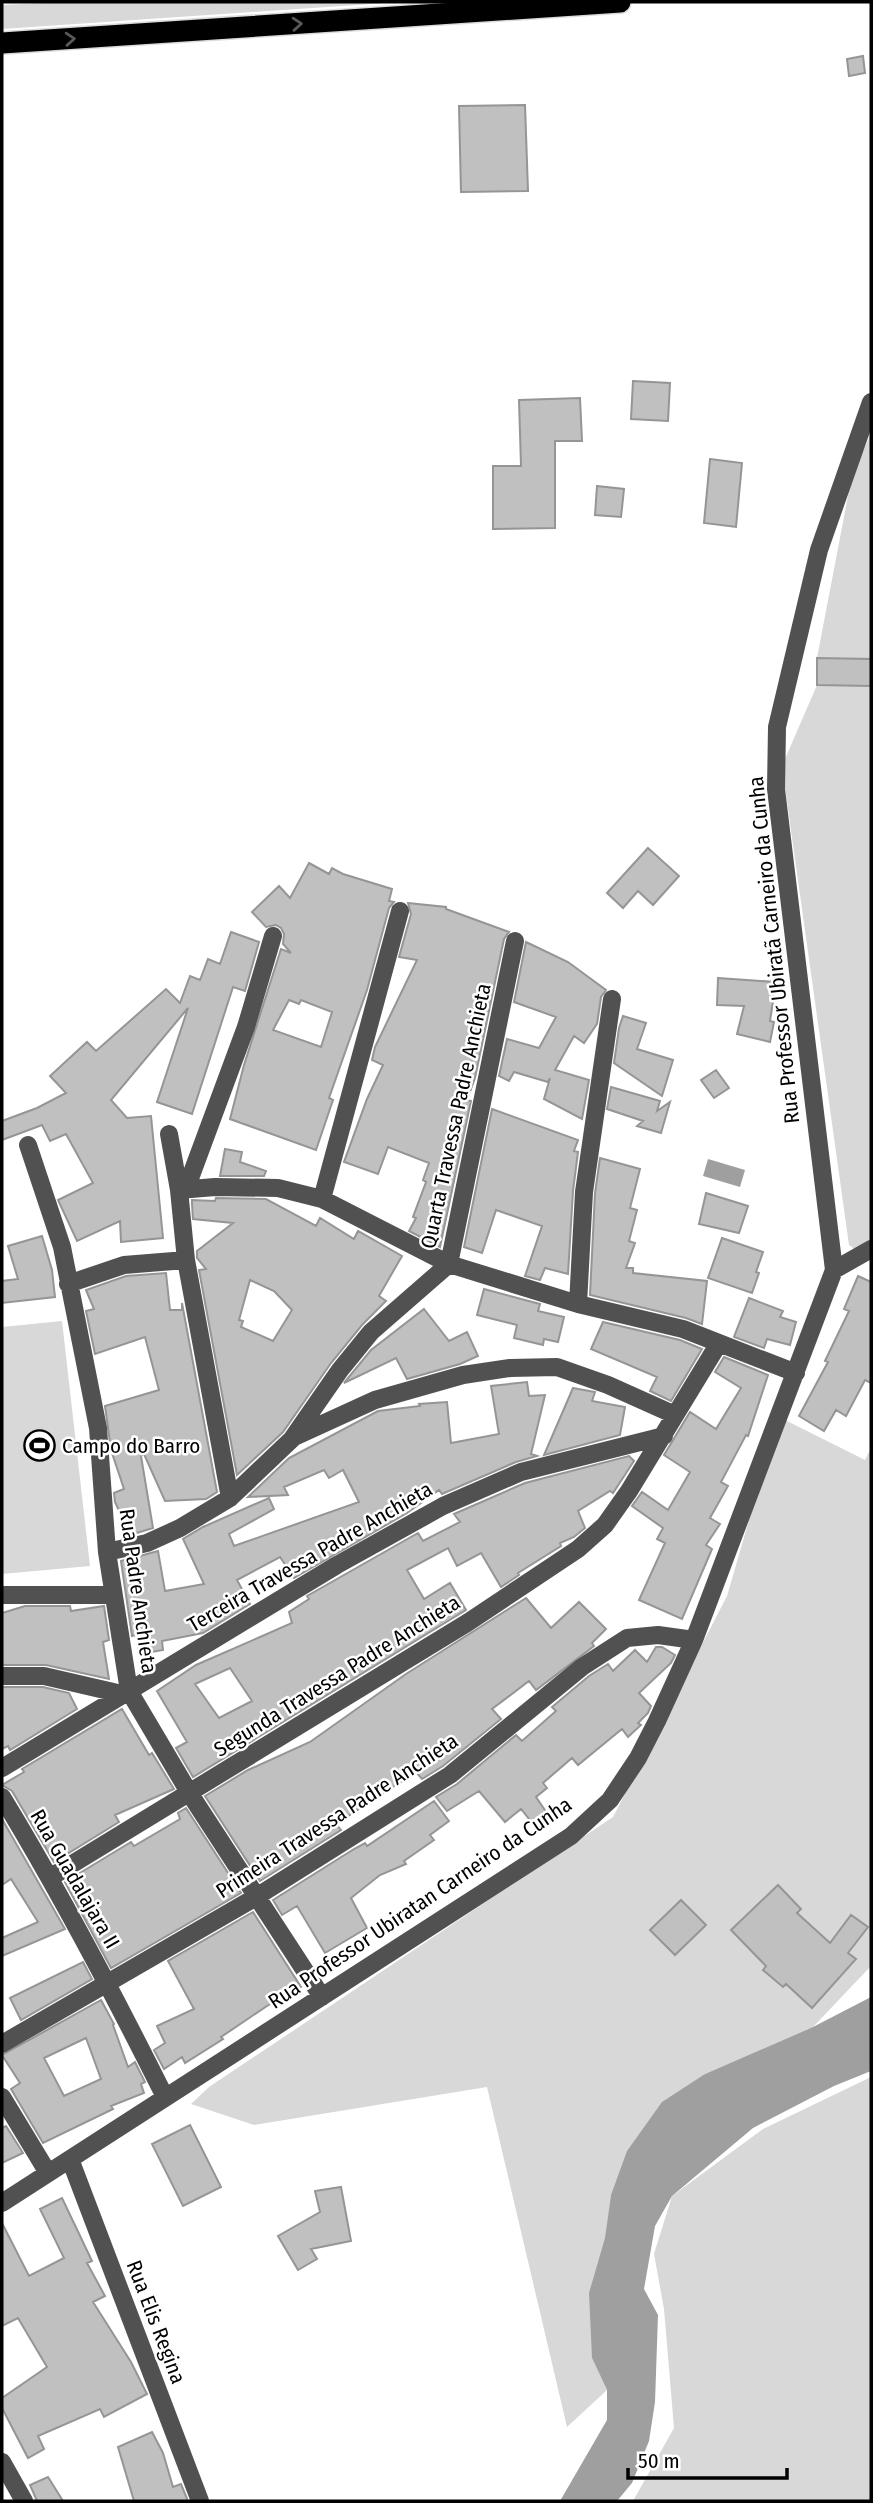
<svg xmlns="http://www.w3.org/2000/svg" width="873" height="2503" viewBox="0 0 873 2503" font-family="'Fira Sans Condensed',sans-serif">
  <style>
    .green { fill: #d8d8d8 }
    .water { fill: #9f9f9f }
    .building { fill: #c0c0c0; stroke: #959595; stroke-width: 2; fill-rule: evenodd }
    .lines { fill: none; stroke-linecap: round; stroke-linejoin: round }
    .highway-casing { stroke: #dbdbdb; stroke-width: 24 }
    .minor { stroke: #515151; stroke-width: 18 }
    .highway { stroke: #000; stroke-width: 21 }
    .oneway { stroke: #595959 }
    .labels { text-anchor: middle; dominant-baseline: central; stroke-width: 5; stroke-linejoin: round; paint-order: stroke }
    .street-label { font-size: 21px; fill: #000; stroke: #fff }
    .poi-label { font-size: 21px; fill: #000; stroke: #fff; text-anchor: start }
  </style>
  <rect width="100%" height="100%" fill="#fff"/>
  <path class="green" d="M64 2H401L2 29V5Z
    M871 434V1261L849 1245 782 766 817 685V658L852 475Z
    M62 1321 90 1566 2 1574V1327Z
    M779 1417 865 1460 871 1448V1966L813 2027 705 2074 611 2195 592 2358 607 2390 567 2427 487 2087 254 2125 191 2104 209 2087 613 1817 727 1596Z
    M871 2077V2501H633L674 2428 664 2309 654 2254 672 2196 763 2129Z"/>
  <path class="water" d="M708 1159 745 1170 740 1187 703 1176Z
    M871 1997V2071L834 2086 753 2128 672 2196 655 2226 644 2289 658 2315 655 2402 649 2441 632 2483 617 2501H560L607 2420V2390L592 2358 589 2293 605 2238 611 2195 627 2151 662 2102 705 2074 813 2027Z"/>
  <path class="building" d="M863 56 865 73 849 76 847 59Z
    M525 105 528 191 461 192 459 106Z
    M633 381 670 383 668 421 631 419Z
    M580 398 582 441H555V528L493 529V466H521L519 400Z
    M710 459 742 463 736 527 704 523Z
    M597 486 624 489 621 517 595 515Z
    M817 658 871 659V686L817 685Z
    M648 848 679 876 653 905 638 891 623 908 607 893Z
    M309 863 329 874 332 868 343 874 392 889 389 901 394 902 389 908 367 990 329 1098 333 1100 316 1150 230 1119 244 1065 281 949 291 953 283 944 284 934 281 928 276 925 266 927 252 912 279 886 290 898ZM289 1000 299 1004 301 1000 332 1012 321 1047 273 1030Z
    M408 903 446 907V909L509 932 504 939 475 1078 467 1100 471 1101 440 1247 409 1231 416 1218 413 1217 426 1182 423 1180 429 1163 388 1147 378 1174 344 1162 367 1099 383 1065 372 1060 375 1047 417 960 399 957 411 914Z
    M231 932 259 942 245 991 233 987 192 1114 157 1102 188 1008 111 1100 127 1118 151 1116 163 1238 121 1242 120 1221 77 1241 58 1200 93 1183 66 1134 50 1141 42 1125 2 1140V1121L37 1108 66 1093 50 1076 87 1042 96 1051 166 989 180 1003 190 976 200 980 208 959 220 964Z
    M526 942 568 962 606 990 601 997 597 1024 584 1043 574 1036 555 1070 589 1080 582 1119 544 1099 550 1078 548 1082 514 1072 509 1081 499 1076 507 1039 539 1048 556 1017 514 1002Z
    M718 978 776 982 770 1021 774 1022 770 1042 737 1034 744 1006 717 1005Z
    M623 1016 646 1023 637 1049 673 1060 662 1096 614 1063 619 1028Z
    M716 1070 729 1088 714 1098 701 1080Z
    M611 1087 660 1101 657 1111 670 1102 661 1133 637 1126 643 1121 607 1109Z
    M492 1109 578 1140 574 1151 578 1152 573 1191 568 1274 545 1268 540 1280 525 1276 542 1226 496 1210 482 1253 464 1247Z
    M225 1149 242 1152 240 1162 266 1171 264 1176H220Z
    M600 1158 640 1169 630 1208 637 1210 629 1241 635 1243 626 1268H633V1273L707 1281 702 1324 686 1318 590 1295 595 1193Z
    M706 1193 748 1206 739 1233 699 1224Z
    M216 1198 266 1199 316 1226 320 1218 354 1239 358 1231 402 1256 379 1296 386 1301 362 1325 331 1363 283 1432 237 1475 199 1270 206 1269 197 1258V1251L233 1223 193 1219 192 1204V1200L215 1201ZM250 1280 274 1291 292 1310 273 1341 241 1327 243 1321 239 1320Z
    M42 1236 52 1270 55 1297 2 1303V1281L18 1279 8 1246Z
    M722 1238 763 1252 756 1272 759 1273 752 1293 708 1278Z
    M166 1273 170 1310H182V1303L217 1492 206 1499 165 1501 144 1454 141 1456 153 1528 130 1535 115 1502 114 1493 124 1489 111 1450 105 1406 159 1390 145 1337 95 1354 86 1311 94 1309 86 1290 126 1276Z
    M858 1276 871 1282V1383L865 1380 846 1416 836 1410 824 1431 799 1416 828 1362 825 1361 849 1311 844 1309Z
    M484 1289 540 1304 538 1311 564 1317 558 1342 544 1339 543 1345 514 1338 517 1325 477 1315Z
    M749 1298 783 1311 780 1317 796 1322 790 1345 767 1339 764 1348 734 1337Z
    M424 1309 449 1341 467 1332 478 1356 460 1364 407 1379 396 1358 344 1383 371 1350Z
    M603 1322 680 1340 702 1349 671 1401 650 1391 657 1377 591 1349Z
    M724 1357 768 1375 748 1436 746 1435 721 1482 728 1486 710 1518 720 1524 706 1545 712 1549 682 1619 639 1600 665 1543 657 1539 663 1528 632 1506 642 1492 668 1510 690 1472 664 1455 690 1412 716 1429 741 1388 715 1372Z
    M527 1382 529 1396 545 1395 531 1454 537 1456 516 1462 442 1494 439 1490 407 1513 294 1578 280 1557 237 1580 250 1604 203 1633 162 1641 163 1650 140 1654 136 1635 132 1636 121 1561 158 1551 165 1591 204 1584 183 1539 203 1527 269 1498 274 1509 229 1534 234 1546 359 1502 343 1470 329 1478 324 1470 284 1487 288 1495 248 1497 289 1458 378 1411 420 1406 419 1404 447 1402 451 1443 499 1434 491 1386Z
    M573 1388 595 1392 592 1401 625 1407 620 1435 544 1455Z
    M629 1456 634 1461 613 1493 610 1491 578 1511 585 1528 574 1537 560 1543 561 1546 518 1573 519 1575 501 1587 481 1553 457 1566 448 1548 407 1570 424 1599 450 1583 466 1610 193 1777 176 1748 187 1742 157 1691 196 1665 292 1623 289 1612 309 1599 307 1596 418 1533 423 1541 460 1522 454 1514 525 1483ZM230 1668 252 1701 219 1718 195 1684Z
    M526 1598 551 1628 579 1602 606 1629 592 1643 594 1646 536 1690 529 1681 492 1709 501 1719 443 1766 422 1779 416 1772 336 1824 341 1830 260 1881 205 1796 248 1770 310 1742 406 1674Z
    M25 1606H70L71 1611 104 1606 109 1640 103 1642 109 1679 46 1665H2V1613Z
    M656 1647H662L675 1655 671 1663 639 1693 651 1706 648 1713 638 1723 641 1725 628 1737 622 1729 578 1765 572 1758 543 1783 547 1788 536 1797 551 1819 537 1829 521 1809 505 1822 479 1791 447 1811 436 1797 457 1784 516 1735 522 1741 556 1711 552 1707 589 1676 608 1664 613 1671 635 1650 647 1662Z
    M2 1687H43L69 1693 77 1709 10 1750 8 1746 2 1749Z
    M122 1709 149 1755 152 1753 174 1789 115 1815 119 1822 54 1862 12 1791 2 1785 24 1772 22 1769Z
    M434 1801 449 1821 430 1835 434 1840 404 1861 406 1864 380 1875 351 1898 367 1928 325 1953 297 1906 282 1915 273 1900 354 1849 365 1843 367 1846Z
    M186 1808 241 1893 111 1968 65 1882 131 1842 134 1846 180 1819 178 1813Z
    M2 1819 65 1929 2 1956V1938L38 1922 11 1879 2 1885Z
    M778 1885 801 1909 797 1913 830 1943 851 1915 868 1927 848 1953 856 1959 812 2008 786 1984 783 1987 763 1970 766 1966 731 1930Z
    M681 1900 706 1925 675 1955 650 1930Z
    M253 1912 301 1987 267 2006 221 2037 223 2039 185 2063 182 2057 164 2069 154 2050 165 2043 157 2026 194 2009 168 1961Z
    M83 1962 92 1979 21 2020 10 1998Z
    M101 2000 114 2024 113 2025 128 2067 135 2062 145 2082 141 2084 144 2093 111 2106 113 2109 43 2143 11 2089 20 2083 2 2055ZM86 2038 101 2079 64 2096 44 2058Z
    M190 2125 221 2187 183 2206 152 2144Z
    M6 2126 23 2153 2 2163V2128Z
    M341 2187 351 2241 311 2249 317 2259 298 2270 278 2236 320 2212 315 2191Z
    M62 2198 92 2261 87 2263 105 2296 93 2302 131 2362 147 2394 104 2417 100 2409 38 2436 44 2449 28 2458 2 2408V2398L47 2367 18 2318 2 2326V2223L29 2276 64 2258 40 2209Z
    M152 2432 163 2453 173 2487 181 2484 188 2501H134L118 2447Z
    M48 2477 63 2501H37L30 2485Z"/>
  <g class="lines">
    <defs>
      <path id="highway" d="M2 43 620 2"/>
    </defs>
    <use href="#highway" class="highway-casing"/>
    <path class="minor" d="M169 1134 179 1190 186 1260 230 1498
      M28 1145 62 1247 98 1428 107 1552 129 1691 190 1794 322 1997
      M186 1189 246 1027 273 936
      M179 1190 215 1187 278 1188 322 1199 449 1264 578 1304 683 1329 796 1373
      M322 1199 400 911
      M834 1270 871 1249
      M68 1284 124 1265 186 1260
      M578 1304 584 1192 612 999
      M294 1437 375 1400 463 1375 510 1368 557 1367 608 1385 675 1415
      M107 1552 147 1543 180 1528 230 1498 292 1439 340 1370 371 1332 449 1264 515 941
      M2 1595H112
      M2 1676H44L122 1694
      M2 1768 337 1565 443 1506 521 1472 664 1436
      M2 1797C61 1894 114 1995 165 2097
      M51 1877 467 1623 578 1549 605 1525 629 1491 719 1343
      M2 2044 256 1897 450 1775 582 1667 627 1638 658 1635 694 1640
      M2 2097 48 2173
      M70 2159 200 2501
      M2 2203 571 1836 610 1800 638 1758 657 1721 694 1640 834 1270 776 789 777 727 819 550 871 402
      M2 2462 24 2501"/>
    <use href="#highway" class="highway"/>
  </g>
  <defs><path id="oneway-chevron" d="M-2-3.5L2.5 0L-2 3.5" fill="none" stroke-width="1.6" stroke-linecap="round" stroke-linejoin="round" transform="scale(1.75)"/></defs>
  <g class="oneway">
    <use href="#oneway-chevron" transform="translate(297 24) rotate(-4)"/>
    <use href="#oneway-chevron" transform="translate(70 39) rotate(-4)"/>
  </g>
  <defs>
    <symbol id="stadium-ring" viewBox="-11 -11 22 22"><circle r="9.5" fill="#fff" stroke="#000" stroke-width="1.5"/><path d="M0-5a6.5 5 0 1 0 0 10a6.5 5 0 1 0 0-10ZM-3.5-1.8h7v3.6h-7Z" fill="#000"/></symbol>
  </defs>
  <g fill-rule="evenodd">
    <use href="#stadium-ring" x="22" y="1428" width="35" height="35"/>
  </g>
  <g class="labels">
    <g class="street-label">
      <text transform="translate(774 950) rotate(-96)">Rua Professor Ubiratã Carneiro da Cunha</text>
      <text transform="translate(456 1116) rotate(-78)">Quarta Travessa Padre Anchieta</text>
      <text transform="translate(310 1557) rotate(-30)">Terceira Travessa Padre Anchieta</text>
      <text transform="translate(138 1591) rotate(82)">Rua Padre Anchieta</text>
      <text transform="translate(337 1676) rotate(-32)">Segunda Travessa Padre Anchieta</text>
      <text transform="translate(337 1816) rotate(-33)">Primeira Travessa Padre Anchieta</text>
      <text transform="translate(75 1879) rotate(60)">Rua Guadalajara II</text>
      <text transform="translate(420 1903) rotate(-34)">Rua Professor Ubiratan Carneiro da Cunha</text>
      <text transform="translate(156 2322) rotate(69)">Rua Elis Regina</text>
    </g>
    <g class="poi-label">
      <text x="62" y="1446">Campo do Barro</text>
    </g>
  </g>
  <rect width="873" height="2503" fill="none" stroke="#000000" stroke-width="7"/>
  <path d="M628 2468v10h159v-10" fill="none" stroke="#000000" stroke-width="3.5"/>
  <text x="638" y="2468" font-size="21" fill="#000000" stroke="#ffffff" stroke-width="5" paint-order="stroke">50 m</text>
</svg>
